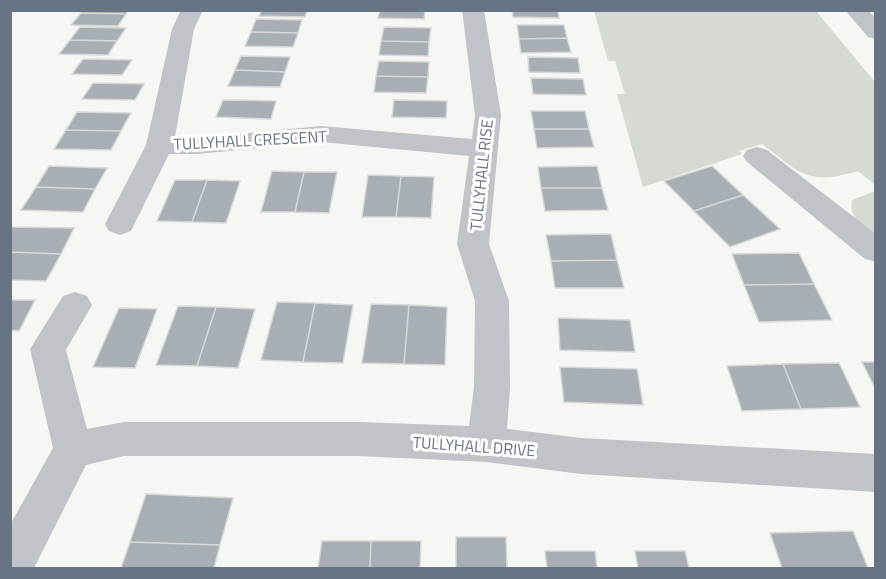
<svg xmlns="http://www.w3.org/2000/svg" width="886" height="579" viewBox="0 0 886 579" font-family="'Titillium Web',sans-serif">
  <style>
    .green { fill: #d5dbd3 }
    .building { fill: #a7aeb4; stroke: #d8d8d6; stroke-width: 1.5 }
    .lines { fill: none; stroke-linecap: round; stroke-linejoin: round }
    .minor { fill: #c0c3c7; fill-rule: evenodd }
    .labels { text-anchor: middle; dominant-baseline: central; stroke-width: 6; stroke-linejoin: round; paint-order: stroke }
    .street-label { font-size: 16px; fill: #677483; stroke: #fff }
  </style>
  <rect width="100%" height="100%" fill="#f6f6f3"/>
  <path class="green" d="M594 11H816L875 82V185L858 171C808 186 800 173 762 144L739 151 742 154 643 187 617 94H625L615 61H608Z
    M875 191V236C864 227 848 218 852 200Z"/>
  <path class="building" d="M83 10H128L126 14 81 13Z
    M262 10H307L305 17 259 16Z
    M380 10H425L424 19 378 18Z
    M512 10H558L559 18 513 17Z
    M81 13 126 14 118 26 71 25Z
    M256 19 302 20 298 33 251 32Z
    M517 25H564L567 38 519 39Z
    M80 27 126 28 117 41 70 40Z
    M384 27 431 28 429 42 381 41Z
    M251 32 298 33 293 47 245 46Z
    M567 38 571 52 521 53 519 39Z
    M70 40 117 41 108 55 59 54Z
    M381 41 429 42 428 56 379 55Z
    M241 56 290 57 285 72 235 70Z
    M528 57 578 58 580 73 529 72Z
    M83 59 132 60 122 75 72 74Z
    M379 61 429 62 428 77 376 76Z
    M235 70 285 72 280 87 228 86Z
    M376 76 428 77 426 93 374 92Z
    M531 78 583 79 586 95 533 94Z
    M93 83 144 84 135 100 82 99Z
    M223 100 276 101 271 119 216 117Z
    M394 100 447 101 446 118 392 117Z
    M531 111H585L589 129H534Z
    M77 112 131 113 121 131 66 130Z
    M534 129H589L594 147 537 148Z
    M66 130 121 131 111 150 54 149Z
    M49 166 107 168 95 189 36 187Z
    M597 166 602 188H541L538 167Z
    M712 166 743 195 694 211 664 181Z
    M272 171 304 172 295 212H261Z
    M304 172H337L329 213 295 212Z
    M368 175 401 176 396 217H362Z
    M401 176 434 177 431 218 396 217Z
    M175 180H207L192 222 157 221Z
    M207 180 240 181 226 223 192 222Z
    M36 187 95 189 83 212 21 210Z
    M541 188H602L608 210 545 211Z
    M743 195 780 229 730 247 694 211Z
    M10 227H11L74 228 61 254 10 252Z
    M611 234 617 260 551 261 546 235Z
    M10 252 61 254 46 281 10 280Z
    M799 253 814 284 744 285 732 254Z
    M617 260 624 288H555L551 261Z
    M814 284 832 320 759 322 744 285Z
    M10 300H35L19 331 10 330Z
    M277 302 315 303 303 362 261 360Z
    M315 303 353 305 343 363 303 362Z
    M371 304 409 305 404 364 362 363Z
    M409 305 447 307 445 365 404 364Z
    M178 306 216 307 197 366 156 365Z
    M216 307 255 309 238 368 197 366Z
    M119 308 157 309 135 368 93 367Z
    M558 318 630 320 635 352 560 350Z
    M862 362H876V390Z
    M839 363 860 407 801 409 783 364Z
    M783 364 801 409 742 411 727 366Z
    M560 367 637 369 643 405 564 402Z
    M146 494 233 498 220 545 130 542Z
    M853 531 868 568H782L770 533Z
    M456 537H506L507 568H456Z
    M322 541H371L370 568H318Z
    M371 541H421L420 568H370Z
    M130 542 220 545 214 568H121Z
    M545 551H595L597 568H547Z
    M635 551H685L689 568H638Z"/>
  <g class="lines">
    <path class="minor" d="M181 10H203L194 29 175 137 197 138 321 126 472 139 475 115 462 10H484L501 115 489 244 509 301 510 387 507 429 581 438 876 454V492L581 474 486 462 358 456H124L86 465 34 568H10V525L53 448 30 349 63 296 75 292 87 296 92 305 66 350 87 429 124 422H358L469 426 474 387 475 301 457 244 469 156 321 142 197 154H169L131 231 120 235 109 231 105 224 146 145 172 29Z
      M845 10H868L876 19V39L868 37Z
      M757 147 767 150 876 234V262L865 259 747 162 743 156 747 150Z"/>
  </g>
  <g class="labels">
    <g class="street-label">
      <text transform="translate(250 140) rotate(-3)">TULLYHALL CRESCENT</text>
      <text transform="translate(481 175) rotate(-84)">TULLYHALL RISE</text>
      <text transform="translate(474 446) rotate(4)">TULLYHALL DRIVE</text>
    </g>
  </g>
  <rect width="886" height="579" fill="none" stroke="#677483" stroke-width="24"/>
</svg>
